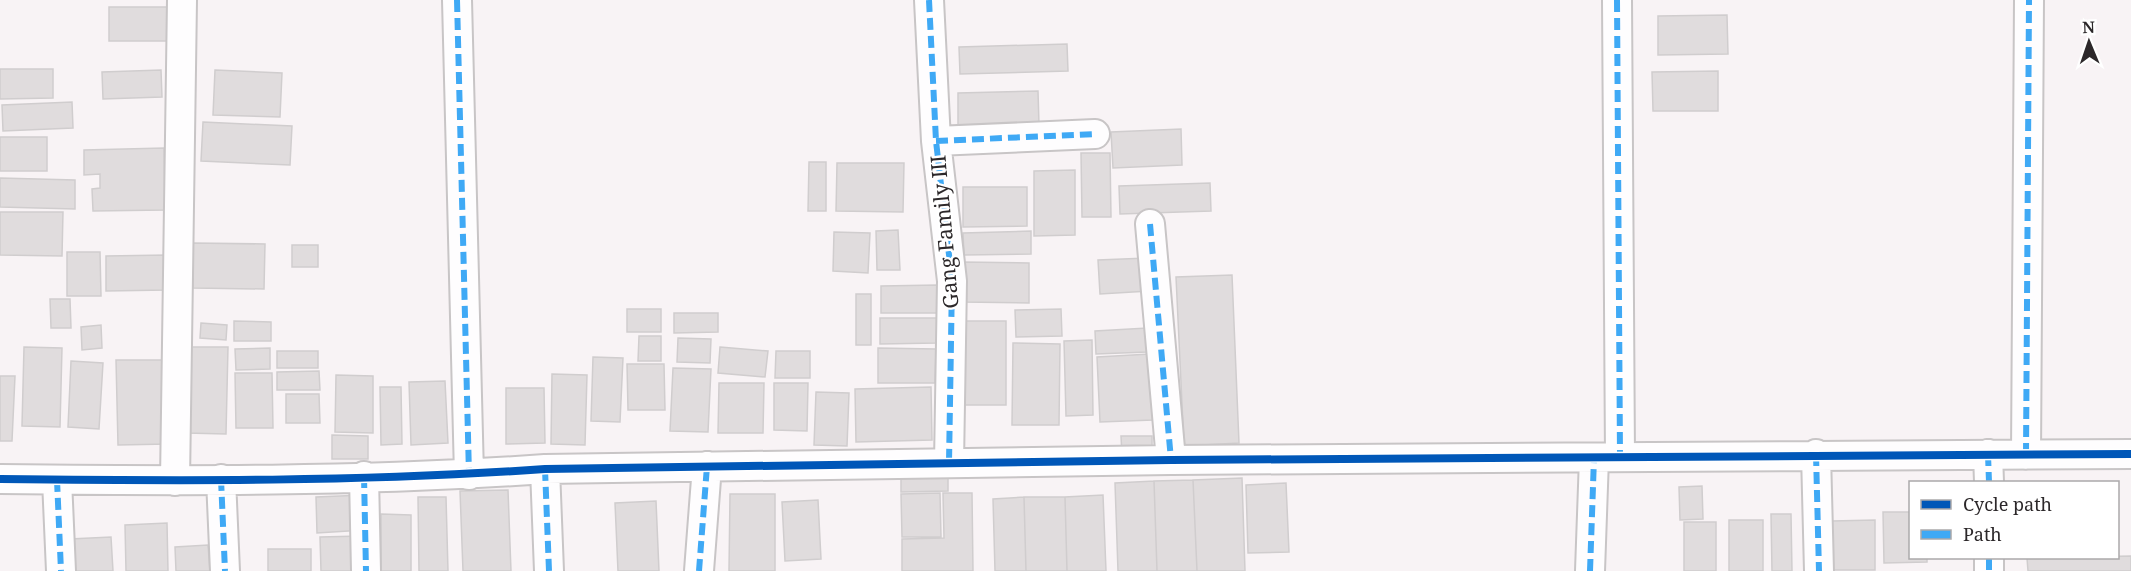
<svg xmlns="http://www.w3.org/2000/svg" width="2131" height="571" viewBox="0 0 2131 571" font-family="'Noto Serif',serif">
  <style>
    .building { fill: #e0dcdd; stroke: #d0cdce; stroke-width: 1.5 }
    .lines { fill: none; stroke-linecap: round; stroke-linejoin: round }
    .minor-casing { stroke: #c8c5c6; stroke-width: 32 }
    .minor { stroke: #fefdfe; stroke-width: 28 }
    .quiet { stroke: #3fa9f5; stroke-width: 6; stroke-dasharray: 12 6; stroke-linecap: butt }
    .cycleway-casing { stroke: #fff; stroke-width: 11 }
    .cycleway { stroke: #0057b8; stroke-width: 8 }
    .labels { text-anchor: middle; dominant-baseline: central; stroke-width: 4.5; stroke-linejoin: round; paint-order: stroke }
    .street-label { font-size: 21px; fill: #2c282a; stroke: #fff }
  </style>
  <rect width="100%" height="100%" fill="#f8f3f5"/>
  <path class="building" d="M109 7H167V41H109Z
    M1727 15 1728 54 1658 55V16Z
    M1067 44 1068 71 960 74 959 47Z
    M0 69H53V98L0 99Z
    M161 70 162 97 103 99 102 72Z
    M215 70 282 73 280 117 213 115Z
    M1718 71V111H1653L1652 72Z
    M1038 91 1039 125 958 128V93Z
    M72 102 73 128 3 131 2 105Z
    M203 122 292 126 290 165 201 161Z
    M1181 129 1182 165 1113 168 1111 132Z
    M0 137H47V171H0Z
    M164 148 165 210 93 211 92 189 100 188V174L84 175V150Z
    M1081 153H1110L1111 217H1082Z
    M809 162H826V211H808Z
    M837 163H904L903 212 836 211Z
    M1075 170V235L1034 236V171Z
    M0 178 75 180V209L0 207Z
    M1210 183 1211 211 1120 214 1119 186Z
    M963 187H1027V226L963 227Z
    M0 212H63L62 256 0 255Z
    M898 230 900 270H877L876 231Z
    M1031 231V254L964 255 963 233Z
    M834 232 870 233 868 273 833 271Z
    M193 243 265 244 264 289 193 288Z
    M292 245H318V267H292Z
    M67 252H100L101 296H67Z
    M167 255V290L106 291V256Z
    M1147 258 1149 291 1100 294 1098 260Z
    M962 262 1029 263V303L962 302Z
    M1232 275 1239 443 1184 446 1176 277Z
    M937 285V313H881V286Z
    M856 294H871V345H856Z
    M50 299H70L71 328H51Z
    M627 309H661V332H627Z
    M1061 309 1062 336 1016 337 1015 310Z
    M674 313H718V332L674 333Z
    M880 318H937V343L880 344Z
    M234 321 271 322V341H234Z
    M963 321H1006V405H963Z
    M201 323 227 325 226 340 200 338Z
    M101 325 102 348 82 350 81 327Z
    M1147 328V352L1096 354 1095 331Z
    M639 336H661V361H638Z
    M678 338 711 339 710 363 677 362Z
    M1092 340 1093 415 1066 416 1064 341Z
    M1013 343 1060 344 1059 425H1012Z
    M24 347 62 348 60 427 22 426Z
    M188 347H228L226 434 186 433Z
    M720 347 768 351 765 377 718 373Z
    M270 348V369L236 370 235 349Z
    M878 348 936 349 935 383H878Z
    M277 351H318V368H277Z
    M776 351H810V378H775Z
    M1150 354 1153 420 1100 422 1097 357Z
    M593 357 623 358 620 422 591 421Z
    M116 360H166L168 444 118 445Z
    M71 361 103 363 99 429 68 427Z
    M627 364H664L665 410H628Z
    M673 368 711 369 708 432 670 431Z
    M319 371 320 390H277V372Z
    M235 373H272L273 428H236Z
    M552 374 587 375 585 445 551 444Z
    M336 375 373 376V433L335 432Z
    M0 376H15L12 441H0Z
    M445 381 448 443 411 445 409 382Z
    M719 383H764L763 433H718Z
    M774 383H808L807 431 774 430Z
    M380 387H401L402 444 381 445Z
    M931 387 932 440 856 442 855 389Z
    M506 388H544L545 443 506 444Z
    M816 392 849 393 847 446 814 445Z
    M286 394H319L320 423H286Z
    M332 435 368 436V459H332Z
    M1121 436H1152V454L1122 455Z
    M948 476V491L901 492V477Z
    M1242 478 1245 571H1197L1193 480Z
    M1193 480 1197 571H1157L1154 481Z
    M1154 481 1157 571H1118L1115 483Z
    M1286 483 1289 552 1248 553 1246 485Z
    M1702 486 1703 519 1680 520 1679 487Z
    M508 490 511 571H463L460 491Z
    M940 493 941 537H902L901 494Z
    M943 493H972L973 571H902V539L944 538Z
    M730 494H775V571H729Z
    M363 495 364 530 317 533 316 497Z
    M1103 495 1106 571H1067L1065 497Z
    M418 497H446L448 571H419Z
    M1024 497H1065L1067 571H1026Z
    M1024 497 1026 571H995L993 499Z
    M818 500 821 559 785 561 782 502Z
    M656 501 659 571H618L615 503Z
    M1883 512H1910V558H1927V562L1884 563Z
    M381 514 411 515V571H381Z
    M1771 514H1791L1792 571H1772Z
    M1729 520H1763V571H1729Z
    M1875 520V570H1832V521Z
    M1684 522H1716V571H1684Z
    M167 523 168 571H126L125 525Z
    M361 536 362 571H321L320 537Z
    M111 537 113 571H71L70 539Z
    M208 545 210 571H176L175 547Z
    M268 549H311V571H268Z
    M2131 556V571H2028L2027 558Z"/>
  <g class="lines">
    <defs>
      <path id="minor" d="M457 0 469 475
        M929 0 936 141 952 281 949 463
        M1617 0 1620 457
        M936 141 1095 134
        M1150 224 1171 460
        M1816 454 1819 571
        M1988 454 1989 482
        M2026 455 2029 0
        M545 469 549 571
        M364 476 366 571
        M0 479C181 481 364 482 545 469L1171 460 2131 454
        M221 479 225 571
        M57 480 61 571
        M175 481 182 0
        M1989 558V571
        M699 571 707 466
        M1590 571 1594 458"/>
    </defs>
    <use href="#minor" class="minor-casing"/>
    <use href="#minor" class="minor"/>
    <path class="quiet" d="M457 0 469 475
      M929 0 936 141 952 281 949 463
      M1617 0 1620 457
      M936 141 1095 134
      M1150 224 1171 460
      M1816 454 1819 571
      M1988 454 1989 482
      M2026 455 2029 0
      M545 469 549 571
      M364 476 366 571
      M221 479 225 571
      M57 480 61 571
      M1989 558V571
      M699 571 707 466
      M1590 571 1594 458"/>
    <defs>
      <path id="cycleway" d="M0 479C181 481 364 482 545 469L1171 460 2131 454"/>
    </defs>
    <use href="#cycleway" class="cycleway-casing"/>
    <use href="#cycleway" class="cycleway"/>
  </g>
  <g class="labels">
    <g class="street-label">
      <text transform="translate(944 232) rotate(-95)">Gang Family III</text>
    </g>
  </g>
  <rect x="1909" y="481" width="210" height="78" fill="#ffffff" stroke="#aba9aa" stroke-width="1.5"/>
  <rect x="1921" y="500" width="30" height="9" fill="#0057b8" stroke="#aba9aa" stroke-width="1.5"/>
  <text x="1963" y="511" font-size="18" fill="#2c282a">Cycle path</text>
  <rect x="1921" y="530" width="30" height="9" fill="#3fa9f5" stroke="#aba9aa" stroke-width="1.5"/>
  <text x="1963" y="541" font-size="18" fill="#2c282a">Path</text>
  <g transform="translate(2089 42) rotate(358)" stroke="#ffffff" stroke-width="4.5" paint-order="stroke">
  <path d="M0-4.5L10 22L0 15L-10 22Z" fill="#2c282a"/>
  <text y="-9" font-size="16" font-weight="bold" text-anchor="middle" fill="#2c282a">N</text>
  </g>
</svg>
